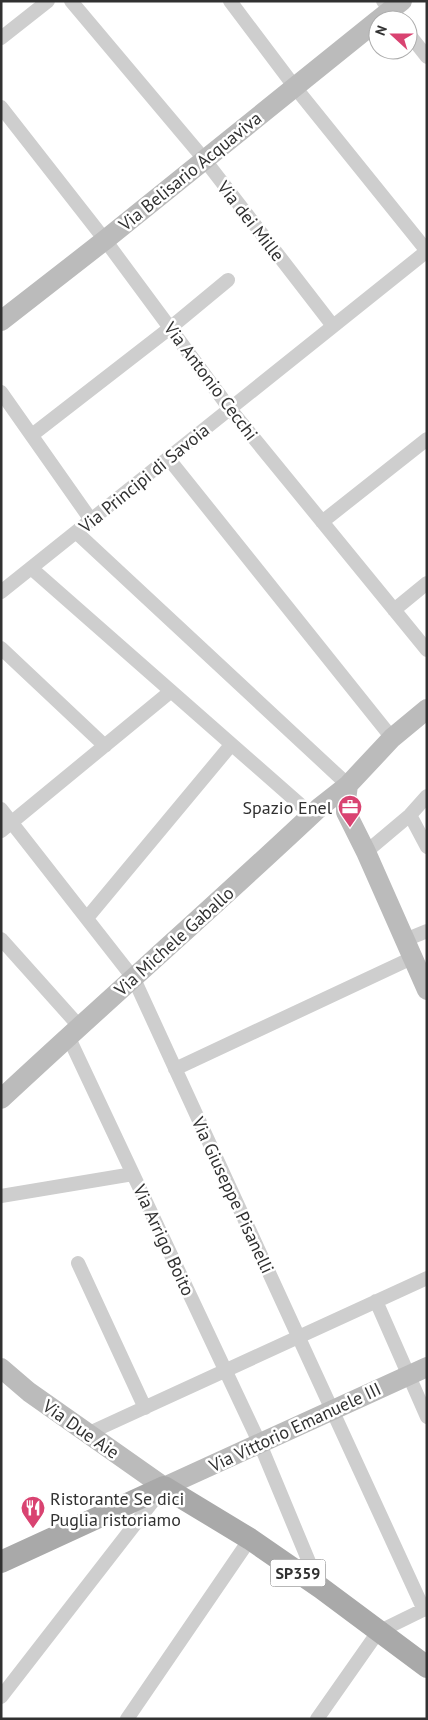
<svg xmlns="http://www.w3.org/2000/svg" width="428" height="1720" viewBox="0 0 428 1720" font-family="'PT Sans',sans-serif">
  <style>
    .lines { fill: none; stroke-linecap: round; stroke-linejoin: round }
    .street { stroke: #cecece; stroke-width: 14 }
    .secondary { stroke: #bbb; stroke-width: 20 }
    .primary { stroke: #a9a9a9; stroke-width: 22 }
    .labels { text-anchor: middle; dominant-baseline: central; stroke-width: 5; stroke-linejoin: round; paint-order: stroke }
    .shield { fill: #fff; stroke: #6f6f6f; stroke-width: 1 }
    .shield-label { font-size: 16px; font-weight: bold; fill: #313131 }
    .street-label { font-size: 18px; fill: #313131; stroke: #fff }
    .poi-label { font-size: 18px; fill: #313131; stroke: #fff; text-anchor: end }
  </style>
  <rect width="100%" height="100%" fill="#fff"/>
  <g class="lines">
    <path class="street" d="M71 1 204 159 333 326
      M230 1 294 86 427 251
      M383 1 398 20
      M408 33 427 57
      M1 38 48 1
      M1 107 105 240 230 409 427 650
      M1 392 91 520
      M32 435 170 328 228 280
      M168 458 392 738
      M322 522 427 439
      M76 532 348 785
      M31 568 312 815
      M1 592 427 251
      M394 610 427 583
      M1 648 105 746
      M1 809 134 979 424 1610
      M410 815 427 847
      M1 831 170 692
      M366 852 410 815 427 796
      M87 918 231 745
      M1 939 79 1026
      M405 940 427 931
      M68 1036 260 1444 319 1586
      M175 1069 412 958
      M1 1196 133 1174
      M78 1263 145 1408
      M376 1301 427 1417
      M87 1434 427 1278
      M1 1697 160 1492
      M127 1719 250 1539
      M317 1719 378 1632 427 1608"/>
    <path class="secondary" d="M378 20 402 1
      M1 321 105 240 378 20
      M348 785 346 800V812L366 852 427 990
      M1 1099C106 1001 215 906 320 807L348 785 392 738 427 709
      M1 1368 29 1392 164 1487 427 1367"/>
    <path class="primary" d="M1 1562 164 1487 250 1539 321 1588 427 1667"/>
  </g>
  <defs>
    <symbol id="office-pin" viewBox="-11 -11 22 30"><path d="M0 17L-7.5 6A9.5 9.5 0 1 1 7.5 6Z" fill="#d94371" stroke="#fff"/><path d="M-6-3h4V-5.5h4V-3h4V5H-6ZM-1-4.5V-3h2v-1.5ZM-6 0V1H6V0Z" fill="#fff"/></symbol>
    <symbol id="restaurant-pin" viewBox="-11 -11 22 30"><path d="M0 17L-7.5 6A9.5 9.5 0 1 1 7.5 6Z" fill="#d94371" stroke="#fff"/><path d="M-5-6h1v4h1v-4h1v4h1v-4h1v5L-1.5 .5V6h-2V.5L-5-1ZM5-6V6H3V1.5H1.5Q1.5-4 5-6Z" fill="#fff"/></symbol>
  </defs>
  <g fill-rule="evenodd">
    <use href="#office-pin" x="336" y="793" width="28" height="38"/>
    <use href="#restaurant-pin" x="19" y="1494" width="28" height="38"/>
  </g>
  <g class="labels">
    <rect class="shield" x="270.5" y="1559.5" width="55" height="27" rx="4"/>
    <g class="shield-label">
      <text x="298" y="1573">SP359</text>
    </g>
    <g class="street-label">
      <text transform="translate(190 171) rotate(-39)">Via Belisario Acquaviva</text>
      <text transform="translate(251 221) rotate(52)">Via dei Mille</text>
      <text transform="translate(211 381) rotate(53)">Via Antonio Cecchi</text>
      <text transform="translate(144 478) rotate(-39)">Via Principi di Savoia</text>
      <text transform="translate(174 941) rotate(-42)">Via Michele Gaballo</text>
      <text transform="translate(233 1195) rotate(65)">Via Giuseppe Pisanelli</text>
      <text transform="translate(164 1240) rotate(65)">Via Arrigo Boito</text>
      <text transform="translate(295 1427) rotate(-25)">Via Vittorio Emanuele III</text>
      <text transform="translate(81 1429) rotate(35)">Via Due Aie</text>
    </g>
    <g class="poi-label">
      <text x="332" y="807">Spazio Enel</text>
      <text x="50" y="1498" text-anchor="start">Ristorante Se dici<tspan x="50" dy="21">Puglia ristoriamo</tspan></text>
    </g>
  </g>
  <rect width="428" height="1720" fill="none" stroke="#313131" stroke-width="5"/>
  <g transform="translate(393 35) rotate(291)"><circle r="24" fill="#ffffff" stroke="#adadad"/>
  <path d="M0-4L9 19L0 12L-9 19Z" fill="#d94371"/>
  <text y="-8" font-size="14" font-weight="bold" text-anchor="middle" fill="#313131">N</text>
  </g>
</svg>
